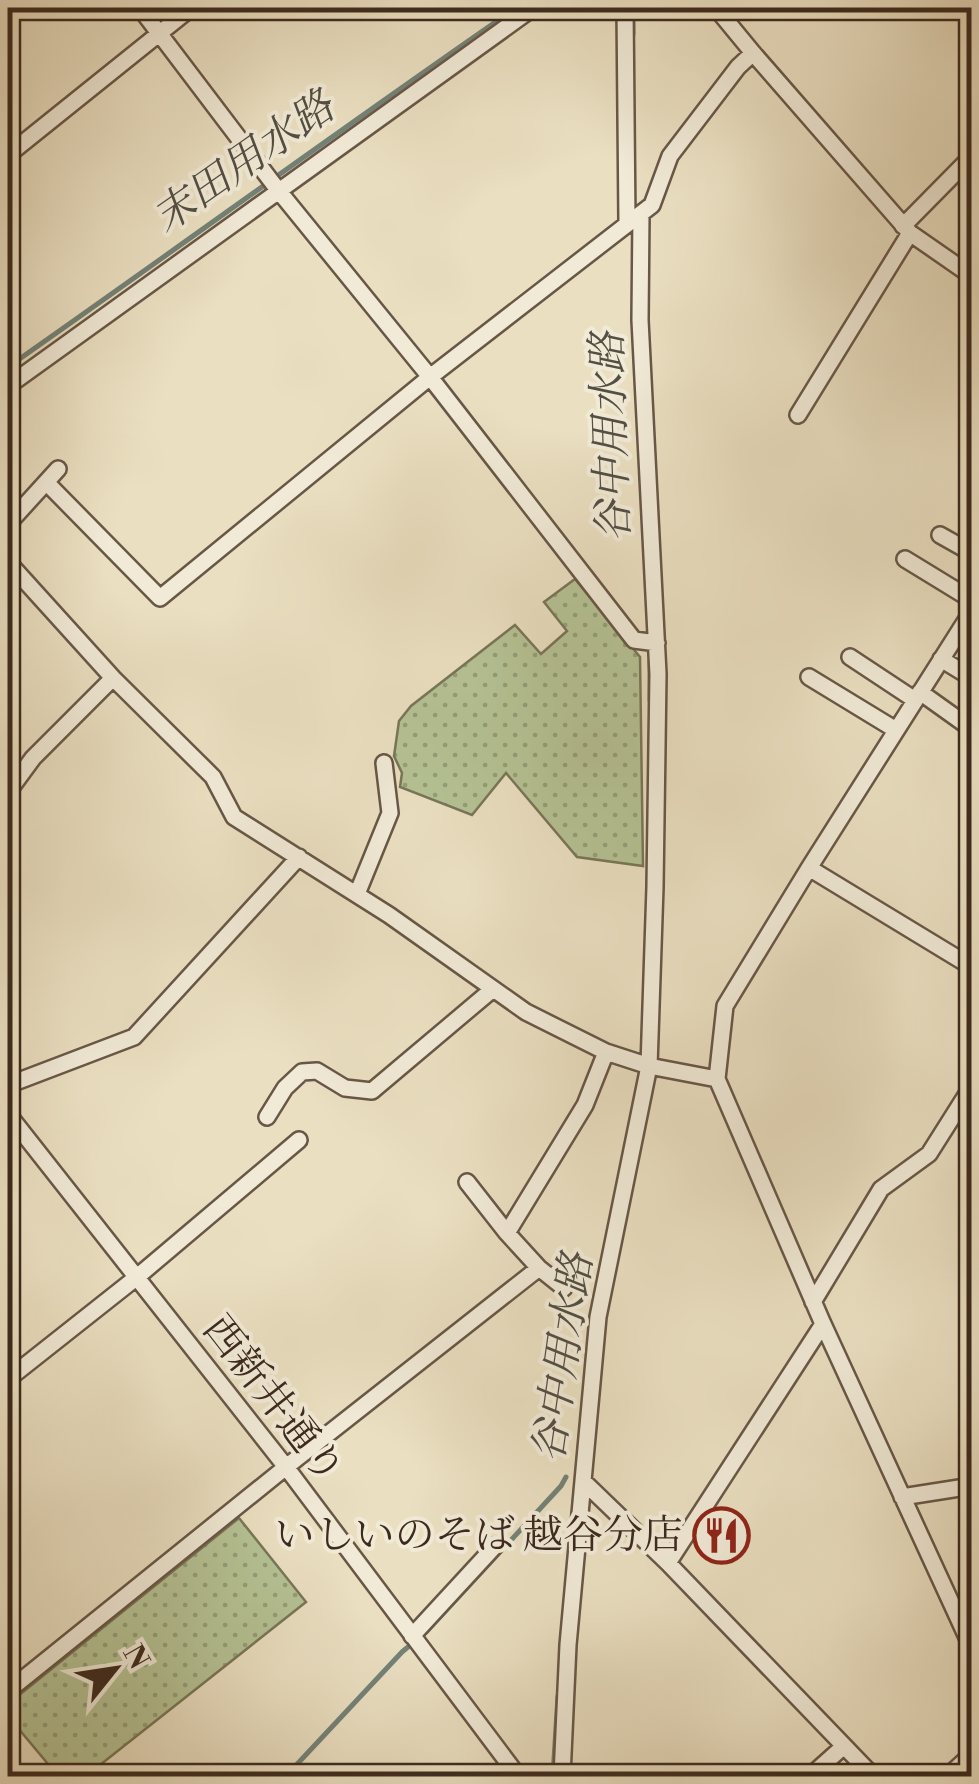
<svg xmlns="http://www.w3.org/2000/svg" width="979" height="1784" viewBox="0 0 979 1784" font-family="'Libre Bodoni','Noto Serif JP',serif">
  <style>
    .grass { fill: url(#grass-dots); stroke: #787659; stroke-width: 2.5 }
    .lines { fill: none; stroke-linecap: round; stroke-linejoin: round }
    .stream { stroke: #738277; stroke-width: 5 }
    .minor-casing { stroke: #685747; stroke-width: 20 }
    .minor { stroke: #f1ead7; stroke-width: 15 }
    .labels { text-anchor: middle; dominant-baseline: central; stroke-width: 8; stroke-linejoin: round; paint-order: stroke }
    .street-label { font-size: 40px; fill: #3c2a1e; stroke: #f1ead7 }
    .poi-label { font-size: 40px; fill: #3c2a1e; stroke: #f1ead7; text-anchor: end }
    .water-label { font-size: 42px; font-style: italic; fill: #534f43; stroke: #f1ead7 }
  </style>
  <defs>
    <pattern id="grass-dots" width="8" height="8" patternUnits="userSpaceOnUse" patternTransform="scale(2.5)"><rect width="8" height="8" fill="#b5c294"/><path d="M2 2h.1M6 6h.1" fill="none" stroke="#949e78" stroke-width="1.8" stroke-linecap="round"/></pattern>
  </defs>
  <rect width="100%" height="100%" fill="#eadfc1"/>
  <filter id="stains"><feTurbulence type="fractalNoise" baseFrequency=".002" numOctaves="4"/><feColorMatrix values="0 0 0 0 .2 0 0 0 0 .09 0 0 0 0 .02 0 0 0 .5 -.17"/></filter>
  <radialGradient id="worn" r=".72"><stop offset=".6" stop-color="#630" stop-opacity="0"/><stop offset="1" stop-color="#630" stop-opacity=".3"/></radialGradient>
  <path class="grass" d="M575 579 640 657 643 866 577 857 506 773 472 815 400 787 402 773 394 756 399 721 411 706 515 625 541 654 567 631 544 602Z
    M239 1518 306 1602 86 1776H58L8 1716V1704Z"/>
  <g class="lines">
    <path class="stream" d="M633 34V8
      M8 367C178 248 345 126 516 8
      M650 661V700
      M570 1546 587 1363
      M286 1776 402 1652 427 1631 561 1486 566 1477
      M553 1776 558 1696"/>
    <defs>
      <path id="minor" d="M140 8 278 190 430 377 634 640 657 643
        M625 8 627 223
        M716 8 753 53 910 233 972 276
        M8 155 191 8
        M903 226 972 156
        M8 386 533 8
        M798 415 910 233
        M46 482 160 598 430 377 652 205 670 156 738 67 753 53
        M8 524 58 469
        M940 535 972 553
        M905 559 972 600
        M8 562 113 678 213 777 234 817 389 915 526 1012 606 1052 649 1066 717 1079
        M972 611 809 868 725 1006 717 1079 823 1324 972 1648
        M850 657 915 700
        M941 659 972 678
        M809 677 896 730
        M920 692 969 727
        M8 792 33 758 113 678
        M809 868 972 967
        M357 894 390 813 384 763
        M8 1085 134 1037 299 857
        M8 1114 286 1467 518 1776
        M267 1117 285 1088 302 1072 317 1071 345 1088 372 1091 493 989
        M467 1182 507 1233
        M564 1288 539 1268 507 1233 585 1105 606 1052
        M813 1302 881 1189 929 1154 972 1086
        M8 1379 137 1277 299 1140
        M583 1481 668 1563 873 1776
        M902 1497 972 1486
        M668 1563 823 1324
        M412 1636 495 1546
        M8 1691 286 1467 539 1268
        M562 1776 568 1645 598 1317 649 1066 655 887 658 674 640 320 641 214
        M816 1776V1771L844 1746
        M948 1776 972 1754"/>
    </defs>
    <use href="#minor" class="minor-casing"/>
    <use href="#minor" class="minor"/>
  </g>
  <defs>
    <symbol id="restaurant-ring" viewBox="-11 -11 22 22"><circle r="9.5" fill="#f1ead7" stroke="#8f2418" stroke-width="1.5"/><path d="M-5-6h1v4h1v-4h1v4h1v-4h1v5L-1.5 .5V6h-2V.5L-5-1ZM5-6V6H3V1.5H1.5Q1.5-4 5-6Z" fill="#8f2418"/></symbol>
  </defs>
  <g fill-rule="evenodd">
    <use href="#restaurant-ring" x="690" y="1504" width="63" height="63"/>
  </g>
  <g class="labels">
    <g class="street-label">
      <text transform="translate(273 1400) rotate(52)">西新井通り</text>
    </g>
    <g class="poi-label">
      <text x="683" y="1536">いしいのそば 越谷分店</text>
    </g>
    <g class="water-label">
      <text transform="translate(244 163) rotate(-35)">末田用水路</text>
      <text transform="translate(612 437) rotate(-92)">谷中用水路</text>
      <text transform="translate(564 1358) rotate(-82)">谷中用水路</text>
    </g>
  </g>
  <rect width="979" height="1784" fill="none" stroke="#eadfc1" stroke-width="40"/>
  <rect x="10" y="10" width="959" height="1764" fill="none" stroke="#3c2a1e" stroke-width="5"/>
  <rect x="20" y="20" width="939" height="1744" fill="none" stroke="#3c2a1e" stroke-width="2.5"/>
  <g transform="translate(115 1669) rotate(60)" stroke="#f1ead7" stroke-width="8" paint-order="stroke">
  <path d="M0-8L18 38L0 25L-18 38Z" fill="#3c2a1e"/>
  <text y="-15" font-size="28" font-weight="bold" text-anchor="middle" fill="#3c2a1e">N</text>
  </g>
  <rect width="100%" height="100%" filter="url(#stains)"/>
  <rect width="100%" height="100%" fill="url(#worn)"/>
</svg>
